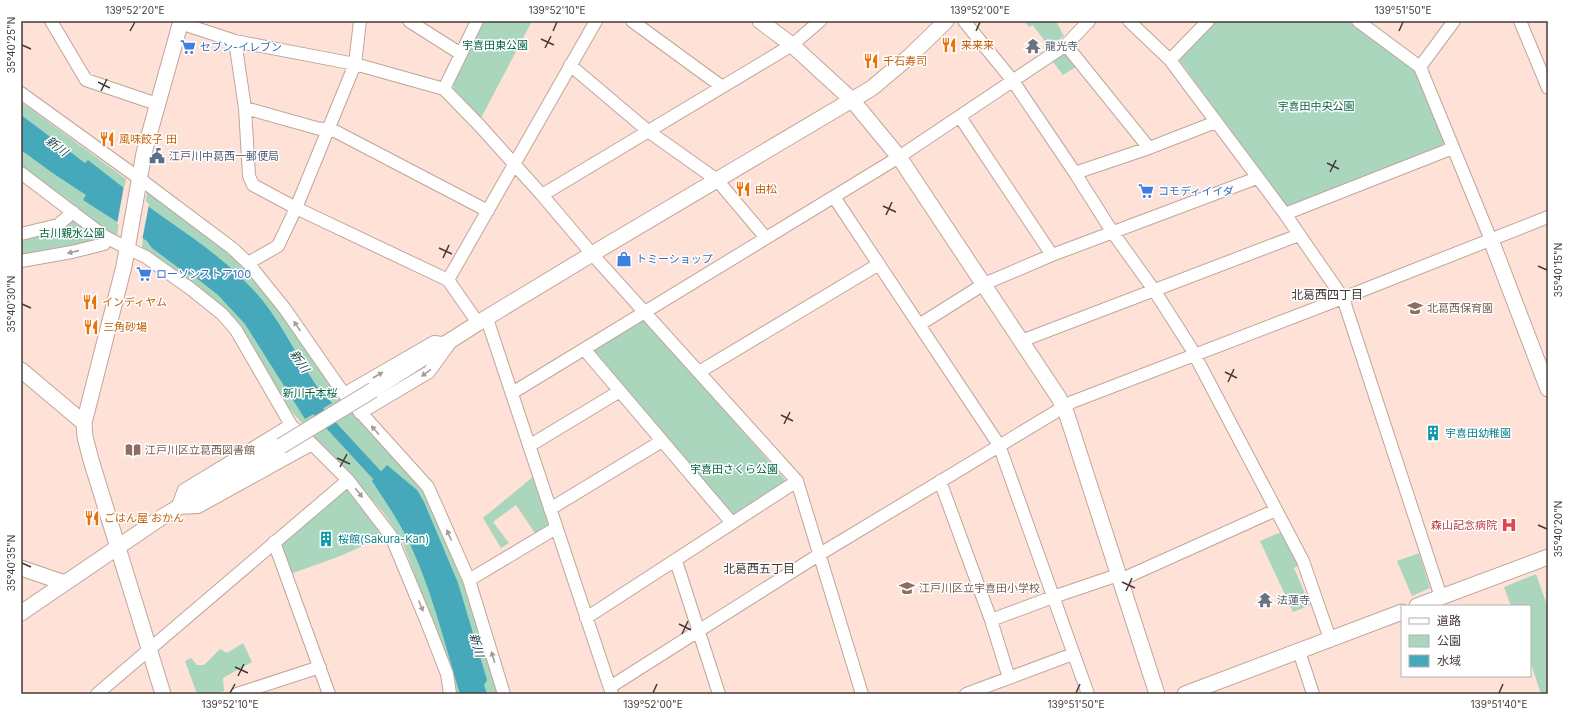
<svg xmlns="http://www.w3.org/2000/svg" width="1569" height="715" viewBox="0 0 1569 715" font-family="Inter,'Noto Sans JP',sans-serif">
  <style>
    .green { fill: #a9d6bd }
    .water { fill: #46a8bb }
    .pier { fill: #fee2d8 }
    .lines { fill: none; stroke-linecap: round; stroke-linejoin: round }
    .canal { stroke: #46a8bb; stroke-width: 11 }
    .minor-casing { stroke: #bfa59b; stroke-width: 14 }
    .tertiary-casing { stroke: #bfa59b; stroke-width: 17 }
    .minor { stroke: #fff; stroke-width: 12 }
    .tertiary { stroke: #fff; stroke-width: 15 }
    .tertiary-bridge-casing { stroke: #bfa59b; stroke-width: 17; stroke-linecap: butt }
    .tertiary-bridge { stroke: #fff; stroke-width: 15 }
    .oneway { fill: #a29c9a }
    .ticks { fill: none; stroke: #453a36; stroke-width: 1.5 }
    .labels { text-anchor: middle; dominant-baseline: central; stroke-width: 3; stroke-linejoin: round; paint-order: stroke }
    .park-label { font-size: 11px; fill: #056542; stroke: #fff }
    .food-label { font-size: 11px; fill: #c56008; stroke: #fff; text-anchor: start }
    .worship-label { font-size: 11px; fill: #5b616d; stroke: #fff; text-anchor: start }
    .shop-label { font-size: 11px; fill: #366cbe; stroke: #fff; text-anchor: start }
    .service-label { font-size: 11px; fill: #4e5e75; stroke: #fff; text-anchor: start }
    .education-label { font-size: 11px; fill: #785e54; stroke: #fff; text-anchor: start }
    .culture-label { font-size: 11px; fill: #0d838f; stroke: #fff; text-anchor: start }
    .health-label { font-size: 11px; fill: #be3a42; stroke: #fff; text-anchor: end }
    .water-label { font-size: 12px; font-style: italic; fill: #1d4952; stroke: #fff }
    .neighbourhood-label { font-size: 12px; fill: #453a36; stroke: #fff }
    .neatline { fill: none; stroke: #453a36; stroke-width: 1.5 }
    .ticks-label { font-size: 10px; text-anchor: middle; fill: #453a36 }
  </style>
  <rect width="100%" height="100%" fill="#fee2d8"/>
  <path class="green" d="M482 21H532L480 120 454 92 453 81Z
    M1024 21H1056L1064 36 1049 47 1033 25 1029 27Z
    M1213 21H1350L1416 71 1448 145 1287 209 1178 58Z
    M1064 54 1068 55 1076 67 1063 75 1053 62Z
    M21 102 126 179 117 236 109 237 21 171Z
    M147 190 246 267 426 490 466 583 497 694H454L450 672 402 540 383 512 291 411 234 319 142 248Z
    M72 218 97 240 21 256V237Z
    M641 321 648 323 787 482 735 516 729 514 594 352 595 349Z
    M534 476 550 525 535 533 516 505 493 522 509 543 501 548 483 518Z
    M348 483 388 532C358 551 324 562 290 574L280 541Z
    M1281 532 1298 566 1294 568 1310 605 1293 612 1260 541Z
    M1419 553 1430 588 1412 596 1397 561Z
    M1536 574 1548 608V694H1541L1530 661V606H1511L1504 587Z
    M243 643 252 662 223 678 224 691 216 694H197L185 661 191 658 197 665H204L220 649 227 653Z"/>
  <path class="water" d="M21 115 85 163 88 160C113 179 137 199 163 217 199 242 235 267 263 301 285 329 300 362 320 391L323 392 332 403 305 419 245 324 218 295 190 273 188 275 152 248 147 241 83 200 86 195 54 174 21 150Z
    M387 465 417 490 424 502 458 583 487 680 484 685 487 694H460C444 641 431 586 406 536 396 517 384 499 372 481Z"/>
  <path class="pier" d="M124 186 149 204 142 241 117 224Z"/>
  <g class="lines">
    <path class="canal" d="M310 400 316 409 388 487"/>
    <defs>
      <path id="minor" d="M51 21 86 80 157 104
        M409 21 461 54
        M632 21 721 86
        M964 21 1013 81 1075 173 1113 233 1154 290 1191 348 1303 561 1330 639
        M1129 21 1170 60 1285 214 1343 298 1441 597
        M1358 21 1420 67 1491 240
        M1520 21 1548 88
        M180 23 235 41 355 64 444 89 480 126 542 195 592 254 797 481 862 694
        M235 41 245 108 249 176 253 185 296 208 448 280 478 323
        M1066 45 1149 148
        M1170 60 1208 21
        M570 65 648 131 717 180 766 238
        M1420 67 1454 21
        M444 89 477 21
        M21 93 140 179 232 248 248 263 285 309 344 394 428 487 469 580 504 694
        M245 108 320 129 329 128 488 211
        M960 117 1052 255
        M21 173 104 236 119 244 146 257 191 289 222 314 236 330 291 425
        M1075 173 1149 148 1216 122
        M542 195 792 45 820 21
        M834 197 999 445 1088 694
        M1285 214 1453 148
        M21 234 58 225 73 212
        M21 261 72 252 104 244 107 238
        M248 263 278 246 296 208 355 64 360 21
        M448 280 596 21
        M487 319 612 694
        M919 325 984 284 1052 255 1257 178
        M1021 341 1299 235
        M584 349 732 523
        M699 372 879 264
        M512 393 899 157 1066 45 1089 21
        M344 394 434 342 443 343
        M360 413 429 372 450 343
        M291 425 312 444 198 507 177 508 184 490Z
        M312 444 348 480 391 536 426 620 447 674 450 694
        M529 446 620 391
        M940 481 991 620 1009 678
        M550 509 662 441
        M274 542 329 694
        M676 561 719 694
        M469 580 556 528
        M1120 580 1276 510
        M586 618 797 481
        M991 620 1053 597 1118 575
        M1299 651 1313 694
        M610 687 820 554 1072 402 1343 298 1548 217
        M97 694 348 480
        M237 694 320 667
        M966 694 1073 654"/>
      <path id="tertiary" d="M760 21 792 45 852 100 899 157 1059 398 1067 415 1157 694
        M1491 240 1548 389
        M21 370 84 423
        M373 390 478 323 592 254 872 88 910 56 946 21
        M21 568 65 583
        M1417 606 1548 557
        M21 613 162 517 281 446
        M163 694 91 460 85 437 84 423 124 266 144 153 181 21
        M1185 694 1402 612"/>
    </defs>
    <use href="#minor" class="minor-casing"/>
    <use href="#tertiary" class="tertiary-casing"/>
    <use href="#minor" class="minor"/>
    <use href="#tertiary" class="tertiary"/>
    <defs>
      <path id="tertiary-bridge" d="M281 446 373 390"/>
    </defs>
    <use href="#tertiary-bridge" class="tertiary-bridge-casing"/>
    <use href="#tertiary-bridge" class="tertiary-bridge"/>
  </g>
  <defs><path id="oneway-solid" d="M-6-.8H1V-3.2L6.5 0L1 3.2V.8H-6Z"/></defs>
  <g class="oneway">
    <use href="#oneway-solid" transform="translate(73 252) rotate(167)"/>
    <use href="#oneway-solid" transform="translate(297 326) rotate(-124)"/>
    <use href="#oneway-solid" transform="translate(426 373) rotate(144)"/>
    <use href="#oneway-solid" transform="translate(378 375) rotate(-30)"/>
    <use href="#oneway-solid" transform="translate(375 430) rotate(-132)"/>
    <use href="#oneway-solid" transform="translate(359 493) rotate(52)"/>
    <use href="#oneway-solid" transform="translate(449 535) rotate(-114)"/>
    <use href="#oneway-solid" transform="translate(421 606) rotate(68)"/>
    <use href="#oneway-solid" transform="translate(493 657) rotate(-107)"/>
  </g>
  <path class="ticks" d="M130 31 135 22M553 31 557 22M976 31 980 22M1399 31 1403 22M541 39 554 45M22 45 31 49M545 48 551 36M98 82 110 88M101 91 107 79M1327 163 1339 169M1330 172 1336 160M883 206 896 212M886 215 892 202M439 248 452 254M443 258 449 245M1538 266 1547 270M22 304 31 308M1225 372 1237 378M1228 382 1234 369M781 415 793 421M784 424 790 412M337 458 350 464M340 467 347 454M1538 525 1547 529M22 563 31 567M1122 582 1135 588M1126 591 1132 578M679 624 691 630M682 634 688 621M235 667 248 673M238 676 244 664M230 693 235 684M653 693 657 684M1076 693 1080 684M1499 693 1503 684"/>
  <defs>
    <symbol id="restaurant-bare" viewBox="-9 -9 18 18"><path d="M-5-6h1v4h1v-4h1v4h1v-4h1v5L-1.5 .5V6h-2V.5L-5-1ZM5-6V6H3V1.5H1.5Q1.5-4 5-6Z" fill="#e8710a" stroke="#fff" stroke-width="2.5" paint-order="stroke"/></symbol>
    <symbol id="temple-bare" viewBox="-9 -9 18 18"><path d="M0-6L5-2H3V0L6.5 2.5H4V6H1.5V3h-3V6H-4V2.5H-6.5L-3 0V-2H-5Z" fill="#6b7280" stroke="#fff" stroke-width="2.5" paint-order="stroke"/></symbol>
    <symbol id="supermarket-bare" viewBox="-9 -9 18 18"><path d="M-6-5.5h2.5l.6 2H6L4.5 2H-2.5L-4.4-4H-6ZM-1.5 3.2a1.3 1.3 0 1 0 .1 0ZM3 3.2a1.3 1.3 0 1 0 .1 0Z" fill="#3f7fe0" stroke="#fff" stroke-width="2.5" paint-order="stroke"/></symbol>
    <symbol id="civic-bare" viewBox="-9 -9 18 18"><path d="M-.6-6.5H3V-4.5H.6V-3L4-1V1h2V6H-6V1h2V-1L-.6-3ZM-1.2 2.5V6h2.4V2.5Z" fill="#5c6f8a" stroke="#fff" stroke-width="2.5" paint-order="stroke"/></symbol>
    <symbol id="shop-bare" viewBox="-9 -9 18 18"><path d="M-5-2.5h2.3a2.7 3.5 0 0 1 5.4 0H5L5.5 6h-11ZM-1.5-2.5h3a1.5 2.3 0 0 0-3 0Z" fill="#3f7fe0" stroke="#fff" stroke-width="2.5" paint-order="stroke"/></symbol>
    <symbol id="school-bare" viewBox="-9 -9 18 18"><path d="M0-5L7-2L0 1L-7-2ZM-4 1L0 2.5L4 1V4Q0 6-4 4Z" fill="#8d6e63" stroke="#fff" stroke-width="2.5" paint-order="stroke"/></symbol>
    <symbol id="building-bare" viewBox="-9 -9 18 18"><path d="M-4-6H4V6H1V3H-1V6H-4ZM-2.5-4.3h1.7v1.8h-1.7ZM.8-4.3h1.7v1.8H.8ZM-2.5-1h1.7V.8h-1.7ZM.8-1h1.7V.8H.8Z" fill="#0f9aa8" stroke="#fff" stroke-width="2.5" paint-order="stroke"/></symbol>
    <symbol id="library-bare" viewBox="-9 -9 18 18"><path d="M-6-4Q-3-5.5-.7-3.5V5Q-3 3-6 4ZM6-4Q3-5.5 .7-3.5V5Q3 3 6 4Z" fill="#8d6e63" stroke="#fff" stroke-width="2.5" paint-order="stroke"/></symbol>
    <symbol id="hospital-bare" viewBox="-9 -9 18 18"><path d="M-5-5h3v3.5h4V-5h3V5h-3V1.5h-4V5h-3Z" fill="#e0444e" stroke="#fff" stroke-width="2.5" paint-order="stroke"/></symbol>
  </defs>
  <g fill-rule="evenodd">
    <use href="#restaurant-bare" x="938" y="34" width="22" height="22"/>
    <use href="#temple-bare" x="1022" y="35" width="22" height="22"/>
    <use href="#supermarket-bare" x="177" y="36" width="22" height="22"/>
    <use href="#restaurant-bare" x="860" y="50" width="22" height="22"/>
    <use href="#restaurant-bare" x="96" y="128" width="22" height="22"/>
    <use href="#civic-bare" x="146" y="145" width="22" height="22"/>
    <use href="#restaurant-bare" x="732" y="178" width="22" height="22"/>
    <use href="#supermarket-bare" x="1135" y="180" width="22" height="22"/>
    <use href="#shop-bare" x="613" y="248" width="22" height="22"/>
    <use href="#supermarket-bare" x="133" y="263" width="22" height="22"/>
    <use href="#restaurant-bare" x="79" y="291" width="22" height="22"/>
    <use href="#school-bare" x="1404" y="297" width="22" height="22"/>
    <use href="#restaurant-bare" x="80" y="316" width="22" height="22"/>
    <use href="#building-bare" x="1422" y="422" width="22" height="22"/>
    <use href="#library-bare" x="122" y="439" width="22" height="22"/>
    <use href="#restaurant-bare" x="81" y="507" width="22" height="22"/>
    <use href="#hospital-bare" x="1498" y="514" width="22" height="22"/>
    <use href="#building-bare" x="315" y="528" width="22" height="22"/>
    <use href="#school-bare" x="896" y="577" width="22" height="22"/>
    <use href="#temple-bare" x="1254" y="589" width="22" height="22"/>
  </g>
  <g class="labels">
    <g class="park-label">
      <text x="495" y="45">宇喜田東公園</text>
      <text x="1316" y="106">宇喜田中央公園</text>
      <text x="72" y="233">古川親水公園</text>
      <text x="310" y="393">新川千本桜</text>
      <text x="734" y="469">宇喜田さくら公園</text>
    </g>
    <g class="food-label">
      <text x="961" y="45">来来来</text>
      <text x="883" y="61">千石寿司</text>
      <text x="119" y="139">風味餃子 田</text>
      <text x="755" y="189">由松</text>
      <text x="102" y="302">インディヤム</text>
      <text x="103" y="327">三角砂場</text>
      <text x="104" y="518">ごはん屋 おかん</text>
    </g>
    <g class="worship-label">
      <text x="1045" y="46">龍光寺</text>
      <text x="1277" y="600">法蓮寺</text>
    </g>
    <g class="shop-label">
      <text x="200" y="47">セブン-イレブン</text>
      <text x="1158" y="191">コモディイイダ</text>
      <text x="636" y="259">トミーショップ</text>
      <text x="156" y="274">ローソンストア100</text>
    </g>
    <g class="service-label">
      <text x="169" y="156">江戸川中葛西一郵便局</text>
    </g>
    <g class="education-label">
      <text x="1427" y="308">北葛西保育園</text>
      <text x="145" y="450">江戸川区立葛西図書館</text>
      <text x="919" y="588">江戸川区立宇喜田小学校</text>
    </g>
    <g class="culture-label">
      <text x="1445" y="433">宇喜田幼稚園</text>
      <text x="338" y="539">桜館(Sakura-Kan)</text>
    </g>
    <g class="health-label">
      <text x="1497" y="525">森山記念病院</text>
    </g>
    <g class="water-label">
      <text transform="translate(57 146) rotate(37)">新川</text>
      <text transform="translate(300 361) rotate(56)">新川</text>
      <text transform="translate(477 645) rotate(75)">新川</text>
    </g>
    <g class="neighbourhood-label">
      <text x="1327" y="294">北葛西四丁目</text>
      <text x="759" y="568">北葛西五丁目</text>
    </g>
  </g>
  <rect width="1569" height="715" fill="none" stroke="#ffffff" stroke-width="44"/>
  <rect x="1401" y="605" width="130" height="72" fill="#ffffff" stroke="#b5b0af"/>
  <rect x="1409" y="618" width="20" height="6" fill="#ffffff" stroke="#b5b0af"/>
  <text x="1437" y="625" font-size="12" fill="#453a36">道路</text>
  <rect x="1409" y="635" width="20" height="12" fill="#a9d6bd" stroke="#b5b0af"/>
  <text x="1437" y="645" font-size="12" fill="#453a36">公園</text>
  <rect x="1409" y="655" width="20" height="12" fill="#46a8bb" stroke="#b5b0af"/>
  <text x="1437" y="665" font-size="12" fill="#453a36">水域</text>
  <rect x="22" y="22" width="1525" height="671" class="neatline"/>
  <g class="ticks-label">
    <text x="135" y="14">139°52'20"E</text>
    <text x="557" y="14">139°52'10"E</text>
    <text x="980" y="14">139°52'00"E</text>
    <text x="1403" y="14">139°51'50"E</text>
    <text transform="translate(11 45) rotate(-90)" y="4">35°40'25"N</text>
    <text transform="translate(1558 270) rotate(-90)" y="4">35°40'15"N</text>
    <text transform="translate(11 304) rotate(-90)" y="4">35°40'30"N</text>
    <text transform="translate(1558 529) rotate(-90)" y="4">35°40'20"N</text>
    <text transform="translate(11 563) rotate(-90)" y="4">35°40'35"N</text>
    <text x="230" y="708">139°52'10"E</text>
    <text x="653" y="708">139°52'00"E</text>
    <text x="1076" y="708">139°51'50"E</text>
    <text x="1499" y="708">139°51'40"E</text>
  </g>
</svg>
